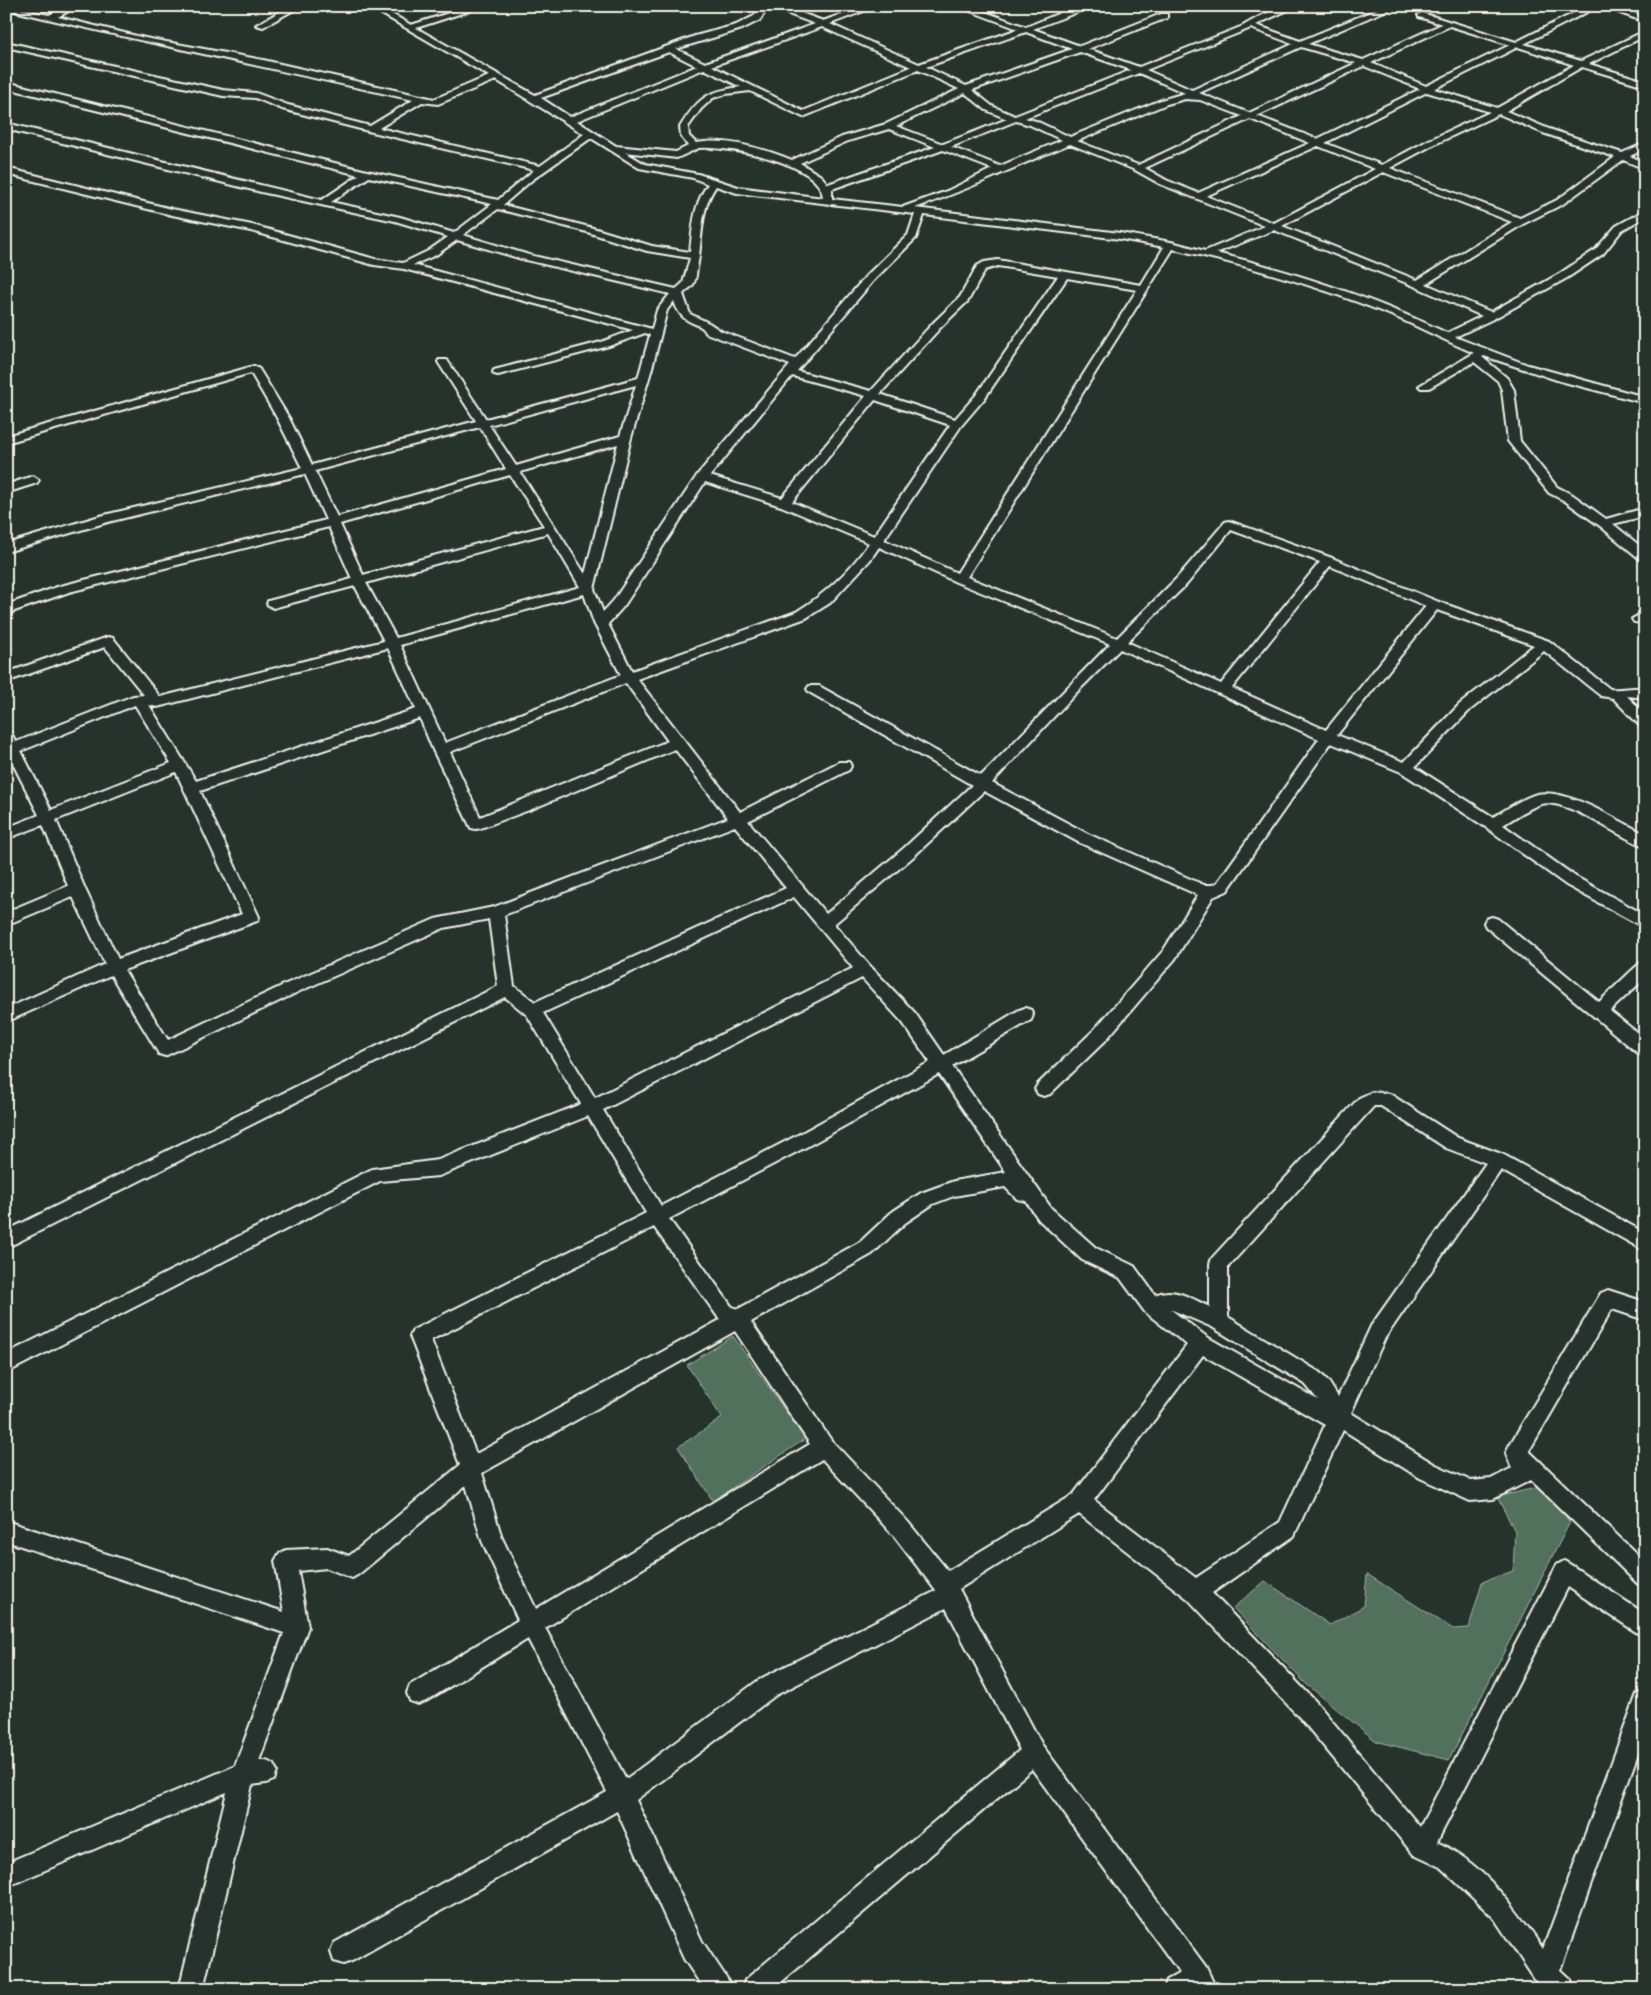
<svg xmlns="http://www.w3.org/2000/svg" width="1651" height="1995" viewBox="0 0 1651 1995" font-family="Mynerve,sans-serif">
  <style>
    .green { fill: #51715b; stroke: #a2b1a2 }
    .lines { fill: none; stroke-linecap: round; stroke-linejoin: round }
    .minor-casing { stroke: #f4f1e8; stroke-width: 4 }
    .minor { fill: #26332d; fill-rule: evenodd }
  </style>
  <rect width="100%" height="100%" fill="#26332d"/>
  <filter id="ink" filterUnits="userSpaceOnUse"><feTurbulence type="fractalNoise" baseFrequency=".02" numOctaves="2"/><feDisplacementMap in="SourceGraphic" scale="10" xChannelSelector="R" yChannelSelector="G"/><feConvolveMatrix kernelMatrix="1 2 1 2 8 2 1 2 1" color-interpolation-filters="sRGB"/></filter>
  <g filter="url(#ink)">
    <path class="green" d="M733 1336 805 1439 713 1501 678 1447 722 1418 687 1365Z
      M1544 1486 1570 1522 1449 1760 1376 1741 1305 1683 1233 1608 1265 1581 1330 1625 1364 1606 1367 1574 1453 1629 1469 1628 1482 1582 1513 1571 1515 1531 1497 1497Z"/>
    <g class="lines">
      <defs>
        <path id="minor" d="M6 6 49 15 66 6H77L58 17 145 38 263 60 434 99 489 76 368 6H378L411 25 471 6H484L416 28 535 95 695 36 736 25 754 16 760 6H782L823 21 865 6H877L830 24 919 64 1018 29 957 6H969L1026 27 1072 8H1078V12L1033 29 1080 46 1161 14H1167V18L1088 49 1139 67 1243 26C1253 20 1282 3 1292 8L1256 25 1300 41 1385 6H1396L1308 44 1363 60 1442 24 1419 17 1418 15 1422 13 1516 42 1588 6H1599L1524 44 1581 61 1645 31V36L1589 64 1645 81V86L1582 67 1506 111 1549 129 1622 153 1645 143V149L1630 156 1645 163V169L1623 160 1563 204 1523 224 1426 284 1491 312 1559 274 1595 250 1616 226 1645 210V217L1622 230 1603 254 1567 278 1495 318 1455 337 1528 365 1645 397V403L1560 381 1484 356 1482 357 1507 378 1514 390 1520 441 1557 487 1573 495 1606 519 1645 508V516L1613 524 1645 550V561L1641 560 1600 526 1565 501 1549 493 1508 441 1502 390 1498 381 1474 362 1429 388H1421L1419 386 1474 353C1446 341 1419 327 1391 315 1321 287 1247 265 1173 249L967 577 1117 638 1177 578 1225 522 1229 521 1332 558 1439 602 1549 641 1610 689C1622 690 1632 687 1645 688V698L1627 696 1645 714V728L1640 726 1613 698 1601 696 1544 651 1470 710 1415 767 1493 817C1506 810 1522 798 1537 794 1568 788 1618 821 1645 834V846C1620 839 1566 797 1541 804 1528 808 1515 818 1503 825L1576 877 1645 915V928L1566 885 1487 828 1401 772 1331 743 1227 891 1213 897 1175 959 1105 1041 1050 1094 1044 1096 1038 1094 1035 1089 1038 1084 1093 1031 1163 951 1198 895 1078 842 984 791 914 856 834 924 870 966 915 1013 944 1055 1019 1010 1025 1008 1031 1010 1033 1015 1031 1020 952 1066 1051 1208 1096 1248 1134 1266 1155 1295C1174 1286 1192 1299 1210 1307V1264L1212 1258 1359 1098 1372 1092 1390 1094 1458 1138 1504 1155 1645 1233V1251L1501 1170 1385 1338 1351 1413 1434 1464 1471 1481 1491 1479 1512 1468 1506 1453 1509 1446 1601 1293 1608 1290 1645 1302V1320L1612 1309 1529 1451 1645 1562V1587L1638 1584 1531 1480 1493 1499 1470 1501 1420 1478 1343 1430 1294 1536 1212 1593 1317 1703 1420 1827 1557 1565 1564 1561 1571 1565 1645 1614V1638L1568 1587 1437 1842C1483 1863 1515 1908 1543 1949L1634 1702 1637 1694 1645 1691V1734L1560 1970 1571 1980 1574 1989H1544L1537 1983 1494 1918 1440 1867 1414 1855 1301 1719 1188 1599 1079 1514 959 1589 1042 1745 1206 1967 1216 1989H1164L1167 1980 1180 1973 1032 1769 773 1989H742L745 1980 1020 1750 946 1608 776 1695 636 1800 702 1941 728 1980 731 1989H704L684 1959 617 1811 352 1961 343 1964 334 1961 331 1952 334 1943 607 1792 528 1639 426 1701 418 1704 410 1701 407 1693 410 1685 518 1620 482 1541 466 1485 359 1574 352 1578 327 1568 298 1571 308 1627 259 1761H266L274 1764 277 1772 274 1780 266 1783 252 1785 203 1989H179L227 1792 6 1887V1863L235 1766 284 1633 6 1541V1521L284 1612 275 1561 279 1554 286 1550 327 1548 349 1556 460 1465 410 1336 413 1330 646 1213 588 1116 439 1176 380 1181 6 1373V1354L372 1169 438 1160 581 1104 527 1015 505 997 6 1248V1231L498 986 489 919 444 928 300 991 165 1056 159 1054 111 975 6 1022V1009L105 964 73 897 6 925V912L68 886 43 825 6 839V828L39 815 9 756 6 757V731L11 733 16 742 133 696 144 695 105 647 6 682V673L108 637 113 638 160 697 384 641 355 586 273 608 267 604 268 601 352 579 329 527 69 592 6 614V605L60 586 326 520 305 474 108 522 6 552V544L100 516 302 468 277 418 251 373 6 443V436L254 366 259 369 289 418 312 465 476 421 438 362 439 360H447L486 419 638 378 650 335 645 333 609 346 498 375 494 374 493 372 494 370 601 342 633 330 404 269 374 265 251 231 172 215 6 174V168L172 209 252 225 375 259 403 263 428 251 448 237 395 221 261 192 6 129V123L322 200 359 175 6 88V82L367 171 498 200 534 170 368 131 282 109 255 98 223 96 6 47V42L223 90 256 93 288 105 370 126 413 100C277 69 141 42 6 9ZM772 8 815 24 705 63 676 49 742 29 760 20 766 10ZM1450 26 1510 45 1426 86 1371 63ZM822 27 911 67 803 111 712 66ZM1251 28 1293 44 1192 90 1146 70ZM1026 32 1072 49 966 86 926 67ZM1301 47 1356 63 1249 113 1199 93ZM1518 47 1574 65 1497 108 1434 89ZM669 52 697 66 570 117 541 98ZM1080 52 1131 70 1015 116 992 106 972 90ZM1364 66 1420 89 1317 139 1257 116ZM704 69 741 87C707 91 698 98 680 127L681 136 688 146 676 152 616 146 577 121ZM918 70 959 89 886 124 842 137 792 160C764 149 726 137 696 143L689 136 688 127 701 109 713 98 726 94 750 91 803 117ZM1139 73 1185 93 1161 100 1070 137 1036 121 1025 118ZM496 80 584 134 540 166 379 128 422 102 438 104ZM1427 92 1490 112 1427 141 1382 165 1325 143ZM965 93 986 110 1007 119 943 144 896 126ZM1185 99 1200 100 1242 116 1138 165 1077 141 1167 104ZM1499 114 1543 133 1615 157 1557 200 1520 218 1390 168 1433 145ZM1250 119 1310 143 1198 193 1166 180 1145 168ZM1016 121 1030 125 1062 140 1000 166 951 147ZM889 129 935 147 828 184 821 176 800 163 848 141ZM591 138 639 168 693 178 708 184C693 205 693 227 690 252L652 246 593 228 503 205 532 180ZM1070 144 1135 170 1160 184 1265 226 1205 251 1171 242 1120 233 915 208C968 190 1018 165 1070 144ZM1318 146 1375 169 1274 223 1206 196ZM699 148C727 146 822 162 823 198L738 187 698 174 645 164 625 152 677 158ZM943 150 992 169 947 191 903 207 832 199V189ZM1383 172 1512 222 1417 280 1282 226ZM369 177 492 204 454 233 400 217 331 202ZM716 186 737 193 915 214 908 235 866 276 795 359 721 331 709 323 690 314 683 294C685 291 689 289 692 286 696 281 696 274 697 268 703 240 699 210 716 186ZM498 209 587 232 647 251 690 258 683 283 676 289 529 255 463 235ZM924 215 1120 239 1164 247 1141 285 998 260 984 262 977 266 960 297 933 323 871 391 797 371 874 280 916 238ZM1274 230 1414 286 1482 316 1447 333C1373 298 1295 272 1216 253ZM457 240 522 259 670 294 657 310 652 329 413 265 436 255ZM998 266 1058 276 976 395 955 419 880 394 941 327 968 301 985 270ZM1067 278 1137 290 957 573 884 540 961 426 984 399ZM674 301C682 328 701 320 706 333L790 365 698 474 614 600 603 612 594 589 631 438 652 368 667 310ZM792 376 866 396 782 498 710 476ZM636 385 620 436 516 466 489 425ZM875 400 950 425 874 536 792 502ZM480 427 506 469 337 517 315 471ZM618 444 585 574 520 472ZM510 475 544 526 363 575 340 524ZM705 482 781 506 869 543C850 571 825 594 796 612L632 671 608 624 624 606ZM1231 530 1320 562 1221 684 1127 642 1187 584ZM548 533 580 587 396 638 366 583ZM879 547 956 582 1110 644 981 776 819 686H809L807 689 809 692 972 785 904 848 826 914 748 821 849 770 851 766 849 762H839L740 812 637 679 806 618 830 603 870 560ZM1330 566 1426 606 1326 730 1232 688ZM584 594 594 623 621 675 445 743 400 645ZM1437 610 1534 645 1460 704 1404 762 1337 735ZM388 648 416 709 196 781 149 705 157 707ZM1120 649 1319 739 1217 883 1212 885H1204L1088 834 992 783 1076 693ZM626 683 668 741 480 817 450 752ZM135 705 171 763 51 810 21 751ZM420 718 433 750 471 828 476 829 481 828 532 809 675 749 728 818 494 907 435 919 288 983 168 1040 124 970 257 921 259 917 200 791ZM176 772 242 914 118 959 85 889 56 820ZM735 826 786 888 535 1002 514 986 504 915ZM794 897 853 968 595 1098 543 1013ZM862 978 903 1023 930 1062 796 1136 661 1206 603 1110ZM939 1074 1006 1172 954 1181 921 1193 892 1212 860 1242 738 1309 732 1307 669 1219 808 1146ZM1374 1106H1381L1446 1148 1486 1163 1371 1326 1338 1397 1328 1381 1319 1372 1228 1317V1267ZM1005 1187 1017 1199 1026 1201 1039 1220 1082 1260 1120 1278 1145 1312 1187 1345 1073 1495 948 1571 908 1522 831 1440 751 1322 872 1254 905 1223 933 1204 954 1196ZM654 1227 720 1320 476 1454 431 1340ZM1170 1309 1212 1327 1305 1384 1318 1400 1207 1337ZM735 1331 810 1444 536 1609 502 1538 482 1473ZM1203 1355 1325 1425 1280 1522 1196 1578 1094 1500ZM822 1459 894 1536 936 1591 760 1679 626 1779 545 1628Z
          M290 6H301L263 27 256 25Z
          M1601 6H1613L1645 17V22Z
          M33 476 39 480 37 483 6 493V485Z
          M1639 615H1645V623L1634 622 1632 619Z
          M1492 917 1498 919 1599 1002C1607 995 1639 962 1645 960V978L1610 1011 1645 1039V1056L1639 1054 1486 927 1484 923 1486 919Z"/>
      </defs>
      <use href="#minor" class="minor-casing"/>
      <use href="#minor" class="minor"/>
    </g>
  </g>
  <rect width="1651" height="1995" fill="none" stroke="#26332d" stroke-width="25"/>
  <rect x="12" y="12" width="1626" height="1970" fill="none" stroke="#f4f1e8" stroke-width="2" filter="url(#ink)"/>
</svg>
